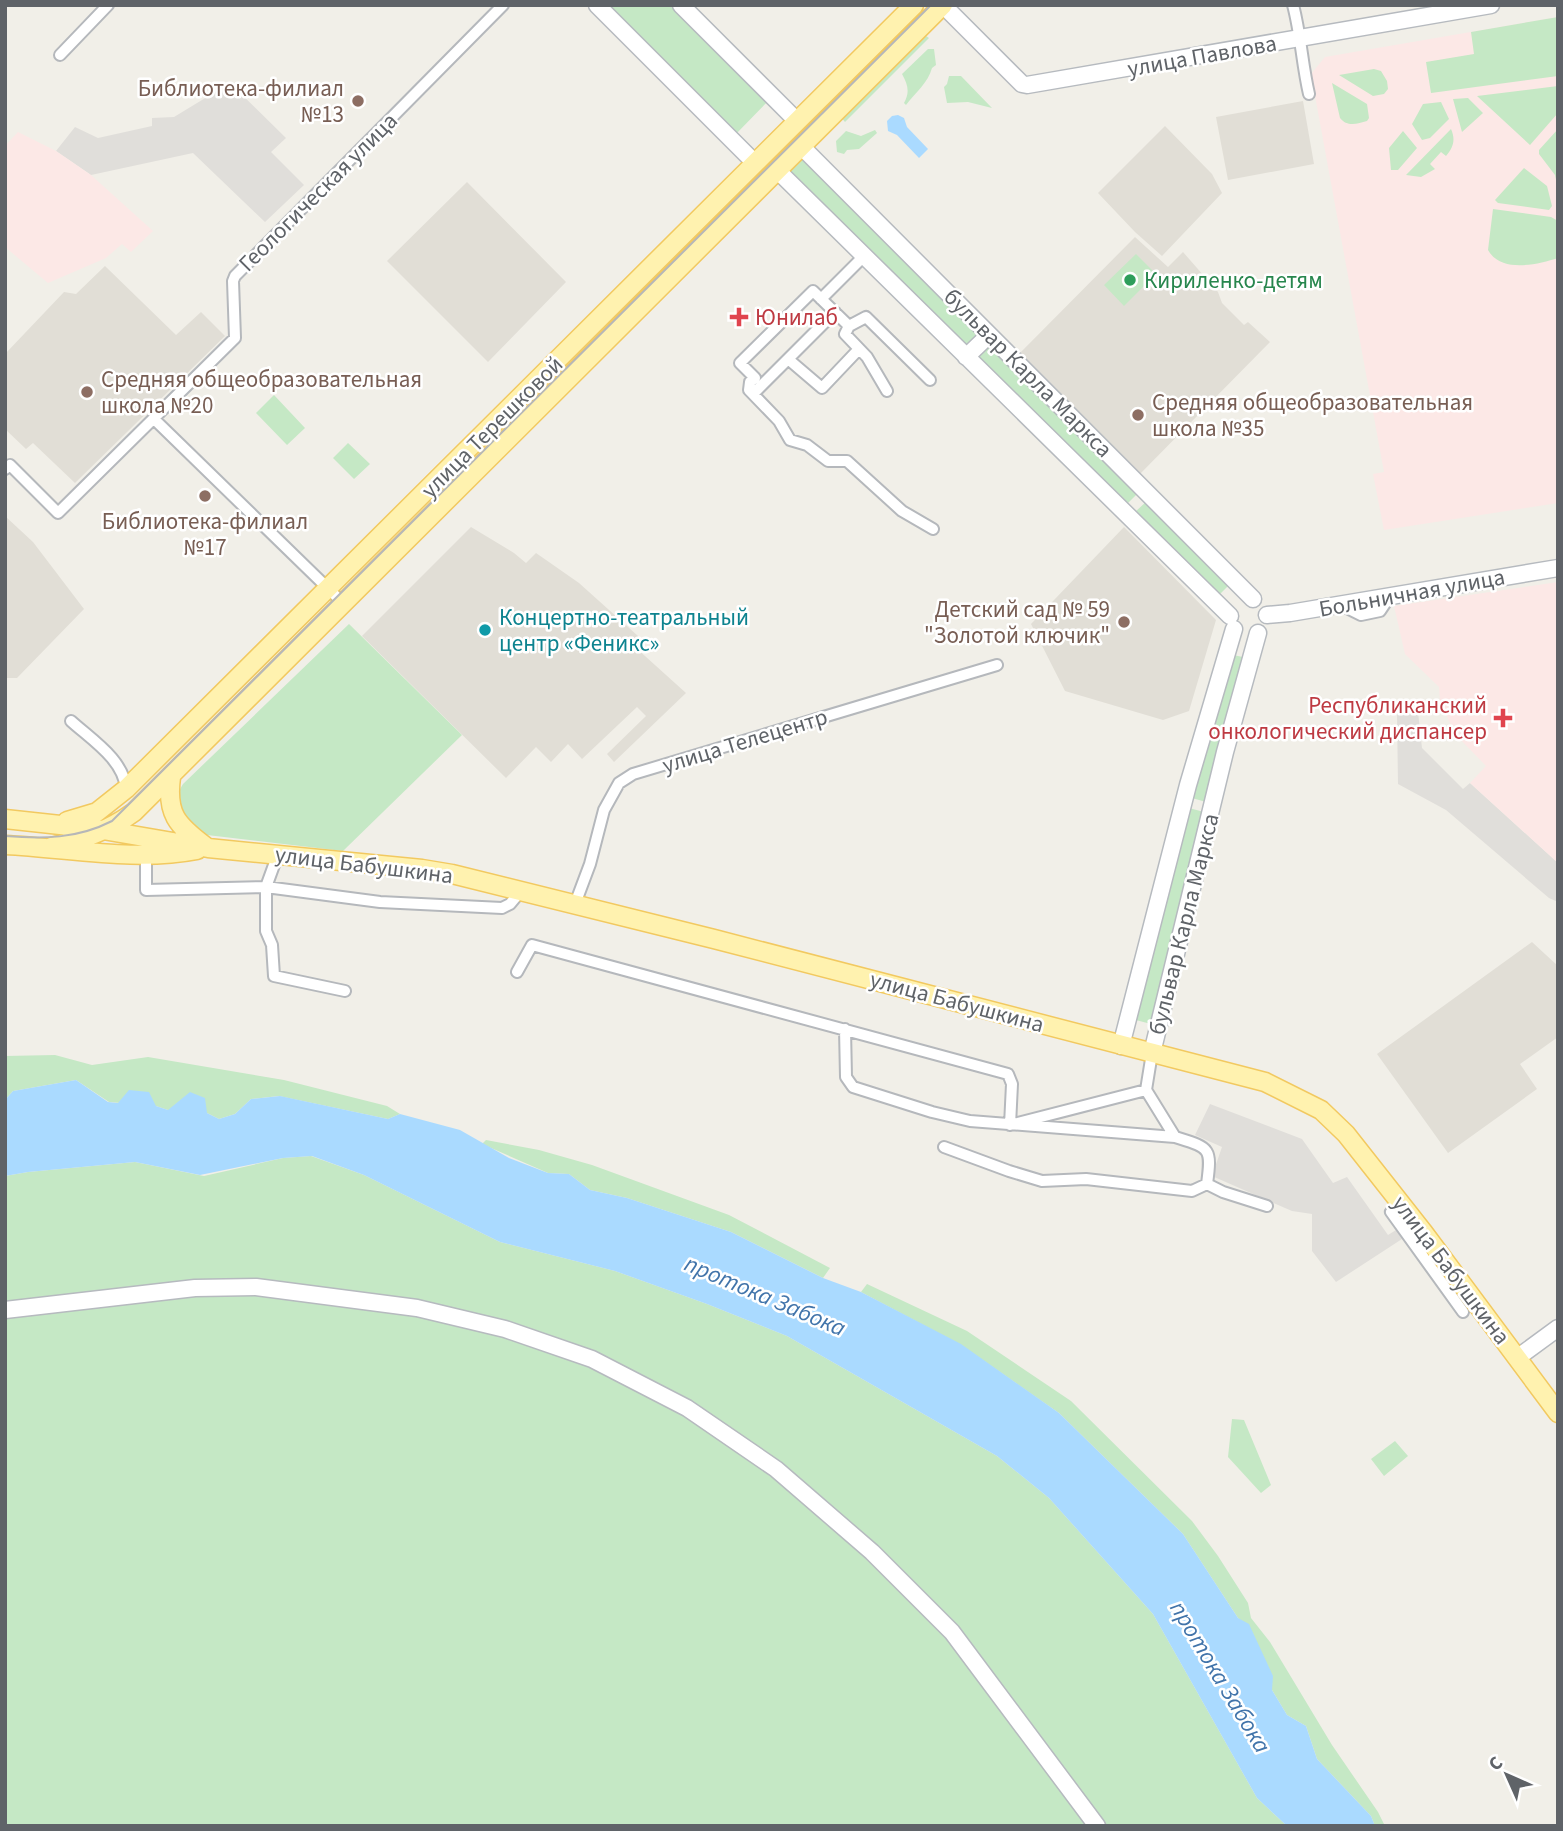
<svg xmlns="http://www.w3.org/2000/svg" width="1563" height="1831" viewBox="0 0 1563 1831" font-family="'Source Sans 3',sans-serif">
  <style>
    .industrial { fill: #e0deda }
    .education { fill: #e1ded6 }
    .medical { fill: #fce8e6 }
    .green { fill: #c5e8c5 }
    .water { fill: #aadaff }
    .lines { fill: none; stroke-linecap: round; stroke-linejoin: round }
    .street-casing { stroke: #b5b8bc; stroke-width: 14 }
    .secondary-casing { stroke: #b6babf; stroke-width: 19 }
    .primary-casing { stroke: #f2c960; stroke-width: 21 }
    .street { stroke: #fff; stroke-width: 10 }
    .secondary { stroke: #fff; stroke-width: 16 }
    .primary { stroke: #fff2af; stroke-width: 18 }
    .tram { stroke: #b6b7b8; stroke-width: 2 }
    .education-dot { fill: #8d6e63; stroke: #fff; stroke-width: 2.5 }
    .leisure-dot { fill: #2e9e5b; stroke: #fff; stroke-width: 2.5 }
    .health-dot { fill: #e0444e; stroke: #fff; stroke-width: 2.5 }
    .culture-dot { fill: #0f9aa8; stroke: #fff; stroke-width: 2.5 }
    .labels { text-anchor: middle; dominant-baseline: central; stroke-width: 5; stroke-linejoin: round; paint-order: stroke }
    .street-label { font-size: 23px; fill: #5f6368; stroke: #fff }
    .education-label { font-size: 23px; fill: #785e54; stroke: #fff; text-anchor: end }
    .leisure-label { font-size: 23px; fill: #27864d; stroke: #fff; text-anchor: start }
    .health-label { font-size: 23px; fill: #be3a42; stroke: #fff; text-anchor: start }
    .culture-label { font-size: 23px; fill: #0d838f; stroke: #fff; text-anchor: start }
    .water-label { font-size: 24px; font-style: italic; fill: #4174aa; stroke: #fff }
  </style>
  <rect width="100%" height="100%" fill="#f1efe8"/>
  <path class="industrial" d="M230 83 286 138 271 152 304 185 265 222 193 153 91 175 56 151 75 127 98 138 152 126V118L174 117Z
    M1418 712 1422 748 1463 789 1470 783 1558 863V902L1549 898 1446 810 1398 784 1397 713Z
    M1210 1104 1302 1139 1333 1183 1347 1177 1388 1235 1396 1230 1402 1239 1336 1282 1312 1251V1214L1292 1211 1212 1176 1222 1147 1195 1135Z"/>
  <path class="education" d="M1303 101 1314 164 1228 180 1216 117Z
    M1165 126 1212 174 1222 193 1162 256 1135 232 1098 193Z
    M467 182 566 282 488 362 387 261Z
    M1135 237 1168 267 1183 252 1218 292 1222 303 1244 325 1248 322 1270 342 1138 476 1018 355Z
    M105 266 176 335 201 312 225 336 75 483 33 443 26 449 5 429V354L64 292 76 294Z
    M5 516 33 542 84 609 17 678H5Z
    M471 527 514 553 526 563 536 553 579 583 638 636 635 647 686 693 614 762 607 754 646 716 637 707 582 759 568 744 551 762 536 747 506 778 362 636Z
    M1124 527 1216 620 1189 711 1163 720 1065 691 1031 624Z
    M1532 942 1558 966V1037L1520 1064 1537 1089 1448 1153 1377 1054Z"/>
  <path class="medical" d="M1558 17V503L1384 530 1373 474 1384 472 1311 74 1325 57Z
    M18 132 56 151 91 175 153 231 131 252 122 244 106 258 48 283 5 247V146Z
    M1558 582V863L1470 783 1486 766 1456 735 1440 702 1439 687 1405 654 1394 606Z"/>
  <path class="green" d="M604 5H674L770 99 735 135Z
    M1558 17V76L1431 93 1426 62 1474 54 1471 32Z
    M921 36H926L929 38 845 122 840 116Z
    M928 49H934L936 65 932 68C928 83 916 92 906 105L904 103C910 92 908 85 902 74Z
    M1374 69 1381 71 1387 81 1388 89 1384 94 1373 96 1339 75Z
    M949 76H961L992 108 968 102 947 103 944 87 947 84Z
    M1332 83 1367 104 1369 118 1367 121C1357 124 1347 127 1340 118Z
    M1558 86V113L1530 145 1477 96Z
    M1468 98 1483 113 1462 132 1453 99Z
    M1441 102 1449 119 1430 138 1422 140 1412 124 1423 104Z
    M1451 129C1456 140 1453 148 1446 156L1441 152 1430 164 1435 169 1421 177 1406 175Z
    M1558 129V189L1555 175 1539 154V150Z
    M875 130 877 133 859 149 847 150 844 154 837 152 836 141 846 131 861 136Z
    M1403 131 1417 148 1398 170H1391L1389 148Z
    M802 158 979 334 967 348 788 172Z
    M1524 168 1547 186 1552 206 1549 210 1498 203 1495 200Z
    M1493 209 1551 217 1558 221V258C1536 265 1501 273 1488 250Z
    M1136 254 1156 274 1124 306 1104 285Z
    M990 344 1138 493 1126 505 975 359Z
    M274 395 305 428 287 445 256 413Z
    M348 443 370 464 354 479 333 458Z
    M1147 501 1231 583 1217 597 1135 512Z
    M349 624 462 735 343 851 207 835C184 826 183 819 176 796L183 784Z
    M1229 654 1247 658 1206 802 1192 798Z
    M1189 808 1204 812 1151 1024 1132 1019Z
    M55 1055 92 1065 148 1057 284 1080 387 1106 400 1114 388 1119 279 1096 251 1099 235 1114 219 1119 207 1113 168 1110 156 1106 109 1102 76 1080 13 1091 5 1100V1056Z
    M486 1140 539 1150 592 1165 729 1215 830 1268 823 1278 731 1232 627 1198 590 1190 569 1174 548 1173 482 1144Z
    M311 1156 364 1175 500 1242 615 1271 707 1304 787 1336 997 1456 1049 1498 1153 1614 1257 1798 1287 1826H5V1176L28 1172 135 1162 204 1176 283 1158Z
    M867 1284 967 1331 1071 1401 1192 1521 1218 1556 1248 1603 1251 1618 1270 1642 1332 1745 1378 1812 1385 1826H1375L1371 1816 1317 1759 1306 1726 1287 1715 1272 1690V1676L1238 1618 1183 1534 1059 1413 961 1345 861 1292Z
    M1232 1419 1244 1420 1271 1485 1261 1493 1228 1457Z
    M1395 1441 1408 1456 1384 1476 1371 1459Z"/>
  <path class="water" d="M898 115 904 118 907 127 928 149 919 158 897 135 888 131 887 121 892 116Z
    M76 1080 108 1102 118 1103 129 1090 149 1092 156 1106 168 1110 190 1092 205 1098 207 1113 219 1119 235 1114 251 1099 280 1096 388 1119 400 1114 460 1130 509 1158 548 1173 569 1174 590 1190 627 1198 731 1232 823 1278 861 1292 961 1344 1059 1413 1183 1534 1238 1618 1249 1624 1273 1676 1272 1690 1287 1715 1306 1726 1317 1759 1371 1816 1375 1826H1287L1257 1798 1153 1614 1049 1498 997 1456 787 1336 707 1304 615 1271 500 1242 364 1175 312 1156 283 1158 200 1175 135 1162 28 1172 5 1176V1100L13 1091Z"/>
  <g class="lines">
    <defs>
      <path id="street" d="M1293 5C1301 35 1302 64 1309 94
        M60 55 108 5
        M821 299 864 256
        M849 326 813 291 740 363 755 378 750 382 749 390 779 421 790 440 807 445 828 461H847L902 511 933 529
        M788 359 822 388 859 349
        M887 391 867 357 845 334 849 326 866 317 930 380
        M753 394 835 312
        M154 419 344 604
        M5 469 10 465 58 513 235 338 233 281 235 276 503 5
        M1341 605 1361 615 1380 611 1390 596
        M71 721C92 740 124 760 126 789
        M278 854 266 887V931L272 945 274 976 345 991
        M146 855V890L266 887 380 902 502 908 510 904 520 892
        M575 904 590 864 604 810 619 783 633 774 997 665
        M517 972 532 945 1008 1074 1012 1084 1010 1125 1146 1090
        M845 1029 846 1077 853 1087 932 1112 970 1121 1175 1137
        M944 1147 1009 1171 1042 1181 1086 1179 1192 1191 1207 1184C1212 1147 1210 1148 1175 1137L1146 1090 1152 1053
        M1207 1184 1223 1192 1267 1206
        M1400 1202 1391 1212 1463 1312"/>
      <path id="secondary" d="M597 5 755 163
        M681 5 797 121
        M943 5 1022 84 1027 85 1491 5
        M802 147 1253 599
        M778 171 1230 616
        M966 357 989 335
        M1267 615 1290 613 1558 568
        M1121 1046 1188 785 1234 629
        M1152 1053 1225 752 1258 633
        M5 1310 195 1288 256 1287 417 1308 505 1329 592 1359 687 1408 776 1469 872 1552 952 1632 1097 1826
        M1517 1358 1558 1328"/>
      <path id="primary" d="M171 777C166 814 177 825 205 846
        M5 819 97 829 208 848 422 869 452 874 714 939 1265 1082 1321 1110 1346 1134 1424 1233 1558 1413
        M67 821 97 812 126 789 914 5
        M5 845C69 848 135 862 197 850
        M51 847C82 840 108 831 134 812L943 5"/>
    </defs>
    <use href="#street" class="street-casing"/>
    <use href="#secondary" class="secondary-casing"/>
    <use href="#primary" class="primary-casing"/>
    <use href="#street" class="street"/>
    <use href="#secondary" class="secondary"/>
    <use href="#primary" class="primary"/>
    <path class="tram" d="M5 836C43 839 77 839 112 821L931 5"/>
  </g>
  <g class="education-dot">
    <circle cx="358" cy="101" r="7"/>
    <circle cx="87" cy="392" r="7"/>
    <circle cx="1138" cy="415" r="7"/>
    <circle cx="205" cy="496" r="7"/>
    <circle cx="1124" cy="622" r="7"/>
  </g>
  <circle class="leisure-dot" cx="1130" cy="280" r="7"/>
  <g class="health-dot">
    <path d="M735.5 306.5h7v7h7v7h-7v7h-7v-7h-7v-7h7z"/>
    <path d="M1499.5 707.5h7v7h7v7h-7v7h-7v-7h-7v-7h7z"/>
  </g>
  <circle class="culture-dot" cx="485" cy="630" r="7"/>
  <g class="labels">
    <g class="street-label">
      <text transform="translate(1202 56) rotate(-10)">улица Павлова</text>
      <text transform="translate(318 192) rotate(-45)">Геологическая улица</text>
      <text transform="translate(1028 373) rotate(45)">бульвар Карла Маркса</text>
      <text transform="translate(492 427) rotate(-45)">улица Терешковой</text>
      <text transform="translate(1412 593) rotate(-10)">Больничная улица</text>
      <text transform="translate(745 741) rotate(-17)">улица Телецентр</text>
      <text transform="translate(364 865) rotate(7)">улица Бабушкина</text>
      <text transform="translate(1184 924) rotate(-76)">бульвар Карла Маркса</text>
      <text transform="translate(957 1002) rotate(15)">улица Бабушкина</text>
      <text transform="translate(1451 1270) rotate(53)">улица Бабушкина</text>
    </g>
    <g class="education-label">
      <text x="344" y="88">Библиотека-филиал<tspan x="344" dy="26">№13</tspan></text>
      <text x="101" y="379" text-anchor="start">Средняя общеобразовательная<tspan x="101" dy="26">школа №20</tspan></text>
      <text x="1152" y="402" text-anchor="start">Средняя общеобразовательная<tspan x="1152" dy="26">школа №35</tspan></text>
      <text x="205" y="521" text-anchor="middle">Библиотека-филиал<tspan x="205" dy="26">№17</tspan></text>
      <text x="1110" y="609">Детский сад № 59<tspan x="1110" dy="26">"Золотой ключик"</tspan></text>
    </g>
    <g class="leisure-label">
      <text x="1144" y="280">Кириленко-детям</text>
    </g>
    <g class="health-label">
      <text x="755" y="317">Юнилаб</text>
      <text x="1487" y="705" text-anchor="end">Республиканский<tspan x="1487" dy="26">онкологический диспансер</tspan></text>
    </g>
    <g class="culture-label">
      <text x="499" y="617">Концертно-театральный<tspan x="499" dy="26">центр «Феникс»</tspan></text>
    </g>
    <g class="water-label">
      <text transform="translate(765 1296) rotate(23)">протока Забока</text>
      <text transform="translate(1220 1677) rotate(59)">протока Забока</text>
    </g>
  </g>
  <rect width="1563" height="1831" fill="none" stroke="#5f6368" stroke-width="14"/>
  <g transform="translate(1507 1775) rotate(315)" stroke="#ffffff" stroke-width="5" paint-order="stroke">
  <path d="M0-5L12 26L0 18L-12 26Z" fill="#5f6368"/>
  <text y="-10" font-size="19" font-weight="bold" text-anchor="middle" fill="#5f6368">С</text>
  </g>
</svg>
